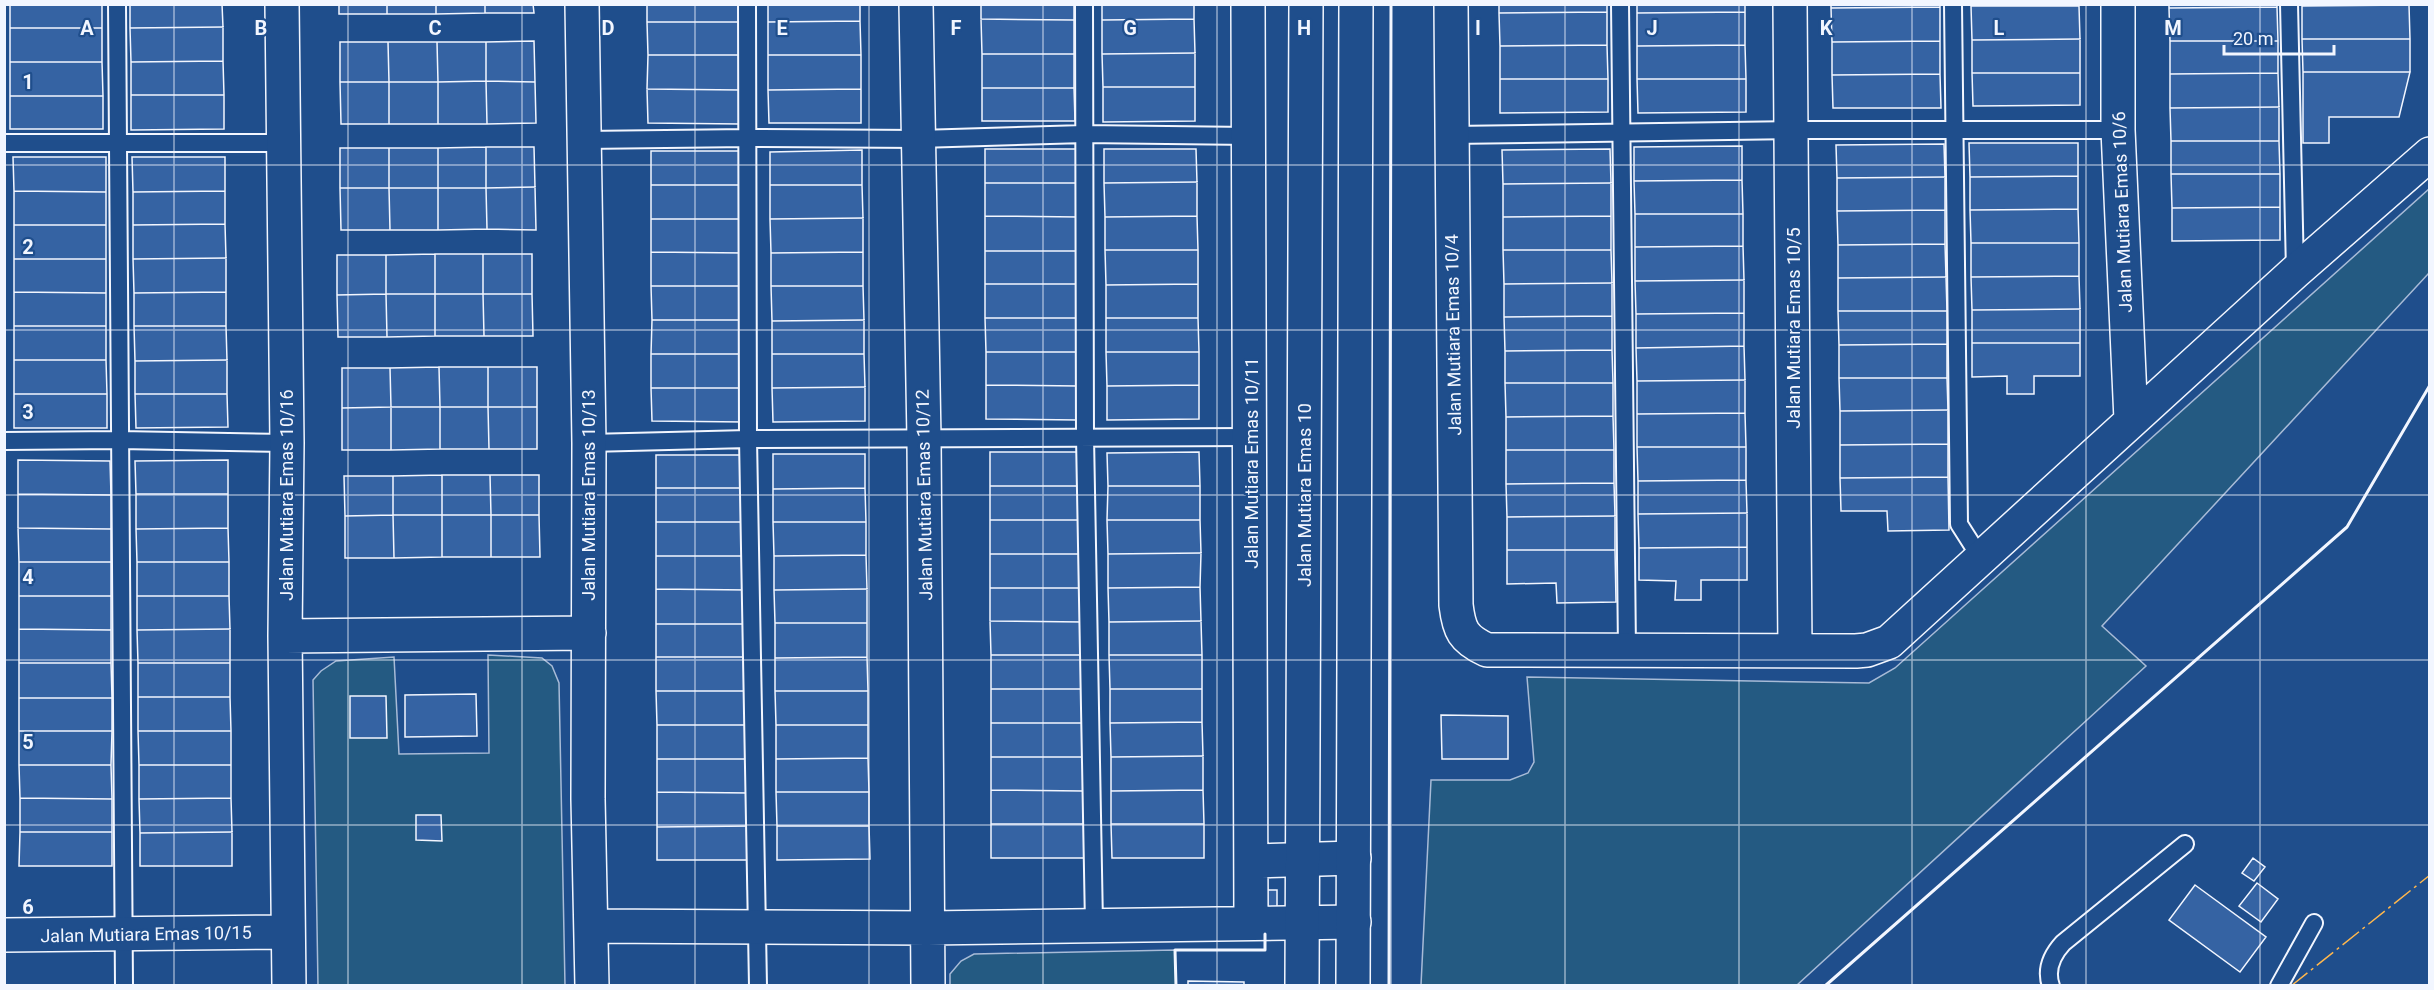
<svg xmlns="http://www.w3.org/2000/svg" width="2434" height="990" viewBox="0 0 2434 990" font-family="Roboto,sans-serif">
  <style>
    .park { fill: #245a82; stroke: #a8bbd7; stroke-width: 1.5 }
    .building { fill: #3563a3; stroke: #f2f6ff; stroke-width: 1.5 }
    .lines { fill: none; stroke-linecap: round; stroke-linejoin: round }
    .lane-casing { stroke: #f2f6ff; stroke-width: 20 }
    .street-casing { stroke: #f2f6ff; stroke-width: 36 }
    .secondary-casing { stroke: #f2f6ff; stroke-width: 36 }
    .lane { stroke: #1f4e8c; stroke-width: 16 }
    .street { stroke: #1f4e8c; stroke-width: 33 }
    .secondary { stroke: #1f4e8c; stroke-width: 33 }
    .wall { stroke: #f2f6ff; stroke-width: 3 }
    .power { stroke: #ffb74d; stroke-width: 1.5; stroke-dasharray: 21 4.5 3 4.5; stroke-linecap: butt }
    .grid { fill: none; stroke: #f2f6ff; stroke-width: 1.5; stroke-opacity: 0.55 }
    .labels { text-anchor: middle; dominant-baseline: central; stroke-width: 4.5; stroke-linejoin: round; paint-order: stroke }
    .street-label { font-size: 18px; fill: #f2f6ff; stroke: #1f4e8c }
    .grid-label { font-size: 20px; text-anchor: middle; font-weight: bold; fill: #f2f6ff; stroke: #1f4e8c; stroke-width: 4.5; stroke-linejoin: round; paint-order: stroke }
  </style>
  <rect width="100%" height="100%" fill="#1f4e8c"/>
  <path class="park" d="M2429 189V273L2102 626 2146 666 1797 985H1421L1431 780H1510L1528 773 1534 762 1527 677 1869 683 1895 668Z
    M488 655 542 658 552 666 559 683 565 985H318L313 680 321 671 336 661 394 657 399 754 489 753Z
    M1175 950 1176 985H950V974L961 961 974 954Z"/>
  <path class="building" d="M10 4H102V28H10Z
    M130 4H222L223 27 130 28Z
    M339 4H387V14H339Z
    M387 4H436V14H387Z
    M436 4H485V13L436 14Z
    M485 4H533L534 13H485Z
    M647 4H740V22H647Z
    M768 4H860V21L768 22Z
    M981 4H1074V20L981 19Z
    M1102 4H1194V19L1102 20Z
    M1499 4H1607V12L1499 13Z
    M1637 4H1745V12L1637 13Z
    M1831 4H1940V7L1831 8Z
    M1971 4H2079V6H1971Z
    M2169 4H2277V7L2169 8Z
    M2302 4H2409V5L2302 6Z
    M2409 5 2410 39H2302V6Z
    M1971 6H2079L2080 39 1972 40Z
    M1940 7V41L1832 42 1831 8Z
    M2277 7 2278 41H2170L2169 8Z
    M1607 12V45L1500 46 1499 13Z
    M1745 12V45L1637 46V13Z
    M981 19 1074 20V54H982Z
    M1194 19 1195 53 1102 54V20Z
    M860 21 861 55H768V22Z
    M647 22H740V55H648Z
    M223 27V61L131 62 130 28Z
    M10 28H102V62H10Z
    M2080 39V73H1972V40Z
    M2302 39H2410V72H2303Z
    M534 41 535 82 486 81V42Z
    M1940 41V74L1832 75V42Z
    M2170 41H2278V73L2170 74Z
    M340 42H388L389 82H340Z
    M388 42H437L438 82H389Z
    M437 42H486V81L438 82Z
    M1607 45 1608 79H1500V46Z
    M1745 45 1746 79H1637V46Z
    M1195 53V87H1103L1102 54Z
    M982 54H1074V88H982Z
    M648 55H740V90L647 89Z
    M768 55H861V89L768 90Z
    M223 61 224 95H131V62Z
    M10 62H102L103 96H10Z
    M2303 72H2410L2399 117H2329V143H2303Z
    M1972 73H2080V105L1973 106Z
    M2278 73 2279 107 2170 108V74Z
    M1940 74 1941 108H1833L1832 75Z
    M1500 79H1608V112L1500 113Z
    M1637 79H1746V112L1638 113Z
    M486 81 487 124H438V82Z
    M486 81 535 82 536 123 487 124Z
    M340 82H389V124H341Z
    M389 82H438V124H389Z
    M1103 87H1195V121L1103 122Z
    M982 88H1074L1075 121H982Z
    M647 89 740 90V124L648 123Z
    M861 89V123H769L768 90Z
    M131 95H224V129L131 130Z
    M10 96H103V129H10Z
    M2279 107V141H2171L2170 108Z
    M2171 141H2279L2280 174H2171Z
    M1969 143H2078V176L1970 177Z
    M1944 144 1945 177 1837 178 1836 145Z
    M1742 146V180L1634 181V147Z
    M486 147H534L535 187 486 188Z
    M486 147V188H438V148Z
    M340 148H389V188H340Z
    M389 148H438V188H389Z
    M985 149H1077V183H985Z
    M1104 149H1196L1197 182 1104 183Z
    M1610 149 1611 183 1503 184 1502 150Z
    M862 150V185H770V152Z
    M651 151H743V185H651Z
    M13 157H106V192L14 191Z
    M132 157H225V191L133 192Z
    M2171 174H2280V207L2172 208Z
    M2078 176V209L1970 210V177Z
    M1945 177V210L1837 211V178Z
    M1742 180 1743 214H1635L1634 181Z
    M1197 182V216L1105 217 1104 183Z
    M985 183H1077L1078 217 985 216Z
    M1611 183V216L1503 217V184Z
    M651 185H743V219H651Z
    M770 185H862L863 218 770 219Z
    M535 187 536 230 487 229 486 188Z
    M340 188H389L390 230H341Z
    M389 188H438V230H390Z
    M438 188H486L487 229 438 230Z
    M14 191 106 192V225H14Z
    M225 191V224L133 225V192Z
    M2280 207V240L2172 241V208Z
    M2078 209 2079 243H1971L1970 210Z
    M1945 210V244L1838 245 1837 211Z
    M1635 214H1743V246L1635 247Z
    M985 216 1078 217V251H985Z
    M1197 216 1198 250H1105V217Z
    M1611 216V250H1503V217Z
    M863 218V252L771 253 770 219Z
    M651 219H743V253L651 252Z
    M225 224 226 258 133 259V225Z
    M14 225H106V259H14Z
    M1971 243H2079V276L1971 277Z
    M1945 244 1946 277 1838 278V245Z
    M1743 246 1744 280 1635 281V247Z
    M1105 250H1198V284L1106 285Z
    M1503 250H1611L1612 283 1504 284Z
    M985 251H1078V284H985Z
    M651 252 743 253V286H651Z
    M863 252V286H771V253Z
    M435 254H483V294H435Z
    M435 254V294H386V255Z
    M483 254H532V294H483Z
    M337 255H386V294L337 295Z
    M226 258V292L134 293 133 259Z
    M14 259H106V293L14 292Z
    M2079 276 2080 309 1972 310 1971 277Z
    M1946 277 1947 311H1838V278Z
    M1744 280V313L1636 314 1635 281Z
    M1612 283V316L1504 317V284Z
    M985 284H1078V318H985Z
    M1198 284V318H1106V285Z
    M651 286H743L744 320H652Z
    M771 286H863L864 320 772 321Z
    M14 292 106 293V326H14Z
    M226 292V326H134V293Z
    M386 294 387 337H338L337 295Z
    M386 294H435V336L387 337Z
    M435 294H483L484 336H435Z
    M483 294H532L533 336H484Z
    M2080 309V343H1972V310Z
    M1838 311H1947V344L1839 345Z
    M1744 313V346L1636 348V314Z
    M1612 316V350L1505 351 1504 317Z
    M985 318H1078V352H986Z
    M1106 318H1198L1199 352H1106Z
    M652 320H744V354H651Z
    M864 320V354H772V321Z
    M14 326H106V360H14Z
    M134 326H226L227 360 135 361Z
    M1972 343H2080V376H2034V394H2007V376L1972 377Z
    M1947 344V378H1839V345Z
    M1744 346 1745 380 1637 381 1636 348Z
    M1612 350 1613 383H1505V351Z
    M986 352H1078V386L986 385Z
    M1106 352H1199V385L1107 386Z
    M651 354H744V388H651Z
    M772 354H864L865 387 772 388Z
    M14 360H106L107 394H14Z
    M227 360V394H135V361Z
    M439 367H488V407H440Z
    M439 367 440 407H391L390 368Z
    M488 367H537V407H488Z
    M342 368H390L391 407 342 408Z
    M1839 378H1947L1948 410 1840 411Z
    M1745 380V413L1637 414V381Z
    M1505 383H1613V416L1506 417Z
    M986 385 1078 386V420L986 419Z
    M1199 385V419L1107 420V386Z
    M865 387V421L773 422 772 388Z
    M651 388H744V422L652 421Z
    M14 394H107V428H14Z
    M135 394H227L228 427 136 428Z
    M391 407V450H342V408Z
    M391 407H440V449L391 450Z
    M440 407H488L489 449H440Z
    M488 407H537V449H489Z
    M1948 410V444L1840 445V411Z
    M1745 413 1746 447H1637V414Z
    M1613 416 1614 450H1506V417Z
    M1948 444V477L1840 478V445Z
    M1637 447H1746V480L1638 481Z
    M1506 450H1614V483L1506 484Z
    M990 452H1082V486H990Z
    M1199 452 1200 486H1108L1107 453Z
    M773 454H865V488L773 489Z
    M656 455H748V488H656Z
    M18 460 110 461 111 495 18 494Z
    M228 460V494H136L135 461Z
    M442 475H490L491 515H442Z
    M442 475V515H393V476Z
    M490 475H539V515H491Z
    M344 476H393V515L345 516Z
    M1948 477 1949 530 1888 531 1887 511H1841L1840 478Z
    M1746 480 1747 513 1638 514V481Z
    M1614 483 1615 516 1507 517 1506 484Z
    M990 486H1082V520H990Z
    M1108 486H1200V520H1107Z
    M656 488H748V522H656Z
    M865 488 866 522H773V489Z
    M18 494 111 495V529L18 528Z
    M136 494H228V528L136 529Z
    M1747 513V547L1639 548 1638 514Z
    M393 515 394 558H345V516Z
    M393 515H442V557L394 558Z
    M442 515H491V557H442Z
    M491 515H539L540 557H491Z
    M1615 516V550H1507V517Z
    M990 520H1082L1083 554H990Z
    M1107 520H1200L1201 553 1108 554Z
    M656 522H748V556H656Z
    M773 522H866V555L774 556Z
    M18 528 111 529V562H19Z
    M228 528 229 562H137L136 529Z
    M1747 547V580H1701V600H1675L1676 581 1639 580V548Z
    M1507 550H1615L1616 602 1557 603 1556 583 1507 584Z
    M1201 553 1200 587 1108 588V554Z
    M990 554H1083V588H990Z
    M866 555 867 589 774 590V556Z
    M656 556H748V590L656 589Z
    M19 562H111V596H19Z
    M137 562H229V596H137Z
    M1200 587 1201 621 1109 622 1108 588Z
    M990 588H1083V622L990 621Z
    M656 589 748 590 749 624H656Z
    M867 589V623H775L774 590Z
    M19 596H111V630L19 629Z
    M137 596H229L230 629 137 630Z
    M990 621 1083 622V655H991Z
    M1201 621 1202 655H1109V622Z
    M775 623H867V657L775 658Z
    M656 624H749V657H656Z
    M19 629 111 630V663H19Z
    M230 629V663H138L137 630Z
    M991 655H1083V689H991Z
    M1109 655H1202V689H1110Z
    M656 657H749V691H656Z
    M867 657 868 691H775V658Z
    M19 663H111L112 698H19Z
    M138 663H230V697H138Z
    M991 689H1083V723H991Z
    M1110 689H1202V722L1110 723Z
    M656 691H749V725H657Z
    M775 691H868V725H776Z
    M476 694 477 736 405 737V695Z
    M350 696H386L387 738H350Z
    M138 697H230L231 731H138Z
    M19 698H112V731H19Z
    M1441 715 1508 716V759H1442Z
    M1202 722 1203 756 1111 757 1110 723Z
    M991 723H1083V757H991Z
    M657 725H749V759H657Z
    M776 725H868V758L776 759Z
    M19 731H112L111 765H19Z
    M138 731H231V765H139Z
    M1203 756V790L1111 791V757Z
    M991 757H1083V791L991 790Z
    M868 758 869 792H776V759Z
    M657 759H749V793L657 792Z
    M19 765H111L112 799 20 798Z
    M139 765H231V798L139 799Z
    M991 790 1083 791 1084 824H991Z
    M1203 790 1204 824H1111V791Z
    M657 792 749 793 750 826 657 827Z
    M776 792H869V826H777Z
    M20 798 112 799V832H20Z
    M231 798 232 832 140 833 139 799Z
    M416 815H441L442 841 416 840Z
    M991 824H1084V858H991Z
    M1111 824H1204V858H1112Z
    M750 826 749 860H657V827Z
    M777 826H869L870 859 777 860Z
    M20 832H112V866H19Z
    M232 832V866H140V833Z
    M2253 858 2265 867 2254 881 2242 873Z
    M2257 883 2278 899 2261 922 2239 906Z
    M2195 885 2266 937 2240 972 2169 920Z
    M1258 890H1277V908H1259Z
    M1188 981 1244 982V986H1188Z"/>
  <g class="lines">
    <defs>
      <path id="lane" d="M117 4 124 986
        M747 4 748 439 758 986
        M1084 4 1085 437 1094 924
        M1620 4 1627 650
        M1953 4 1959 524 1980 557
        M2289 4 2295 271
        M1451 135 1792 130H2118
        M584 140 747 138 919 139 1084 134 1250 136
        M4 143H283
        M4 441 120 440 287 443
        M589 443 748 439 1251 437
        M2051 986C2045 969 2052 955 2063 943L2185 844
        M2279 986 2314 923"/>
      <path id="street" d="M282 4 287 443 285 636 289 986
        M582 4 589 443 588 799 592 986
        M916 4 924 439 928 986
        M1248 4 1251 922
        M1451 4 1456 605C1459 630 1463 639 1487 650L1856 651 1867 650 1889 642 2295 272 2430 154
        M1790 4 1795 651
        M2118 4V130L2131 420
        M285 636 589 633
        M1251 861 1354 858
        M592 926 928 928 1354 922
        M4 935 288 932"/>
      <path id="secondary" d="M1302 986 1306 4
        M1353 986 1356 4"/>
    </defs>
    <use href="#lane" class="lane-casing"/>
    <use href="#street" class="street-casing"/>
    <use href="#secondary" class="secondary-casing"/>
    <use href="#lane" class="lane"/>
    <use href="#street" class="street"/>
    <use href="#secondary" class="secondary"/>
    <path class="wall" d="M1176 986 1175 950H1265V934
      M1389 986 1391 4
      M1825 986 2347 527 2430 385"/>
    <path class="power" d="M2291 986 2430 875"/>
  </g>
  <path class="grid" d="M174 4V986M348 4V986M522 4V986M695 4V986M869 4V986M1043 4V986M1217 4V986M1391 4V986M1565 4V986M1739 4V986M1912 4V986M2086 4V986M2260 4V986M4 165H2430M4 330H2430M4 495H2430M4 660H2430M4 825H2430"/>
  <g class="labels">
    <g class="street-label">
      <text transform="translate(2122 212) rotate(-92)">Jalan Mutiara Emas 10/6</text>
      <text transform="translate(1793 328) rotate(-90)">Jalan Mutiara Emas 10/5</text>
      <text transform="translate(1453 335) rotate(-91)">Jalan Mutiara Emas 10/4</text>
      <text transform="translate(1251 463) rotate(-90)">Jalan Mutiara Emas 10/11</text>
      <text transform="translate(286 495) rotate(-90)">Jalan Mutiara Emas 10/16</text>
      <text transform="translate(588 495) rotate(-90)">Jalan Mutiara Emas 10/13</text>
      <text transform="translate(924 495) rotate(-91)">Jalan Mutiara Emas 10/12</text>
      <text transform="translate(1304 495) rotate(-90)">Jalan Mutiara Emas 10</text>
      <text transform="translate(146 934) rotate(-1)">Jalan Mutiara Emas 10/15</text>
    </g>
  </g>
  <g class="grid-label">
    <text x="87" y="35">A</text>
    <text x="261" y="35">B</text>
    <text x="435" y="35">C</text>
    <text x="608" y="35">D</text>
    <text x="782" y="35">E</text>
    <text x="956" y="35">F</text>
    <text x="1130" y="35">G</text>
    <text x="1304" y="35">H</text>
    <text x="1478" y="35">I</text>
    <text x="1652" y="35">J</text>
    <text x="1826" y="35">K</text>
    <text x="1999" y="35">L</text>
    <text x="2173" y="35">M</text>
    <text x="28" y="89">1</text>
    <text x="28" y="254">2</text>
    <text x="28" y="419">3</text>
    <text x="28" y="584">4</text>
    <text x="28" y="749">5</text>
    <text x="28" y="914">6</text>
  </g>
  <rect width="2434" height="990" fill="none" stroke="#f2f6ff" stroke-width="12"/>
  <path d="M2224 45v9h110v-9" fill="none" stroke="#f2f6ff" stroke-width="3"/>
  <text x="2233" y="45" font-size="18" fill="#f2f6ff" stroke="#1f4e8c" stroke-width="4.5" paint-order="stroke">20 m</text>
</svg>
